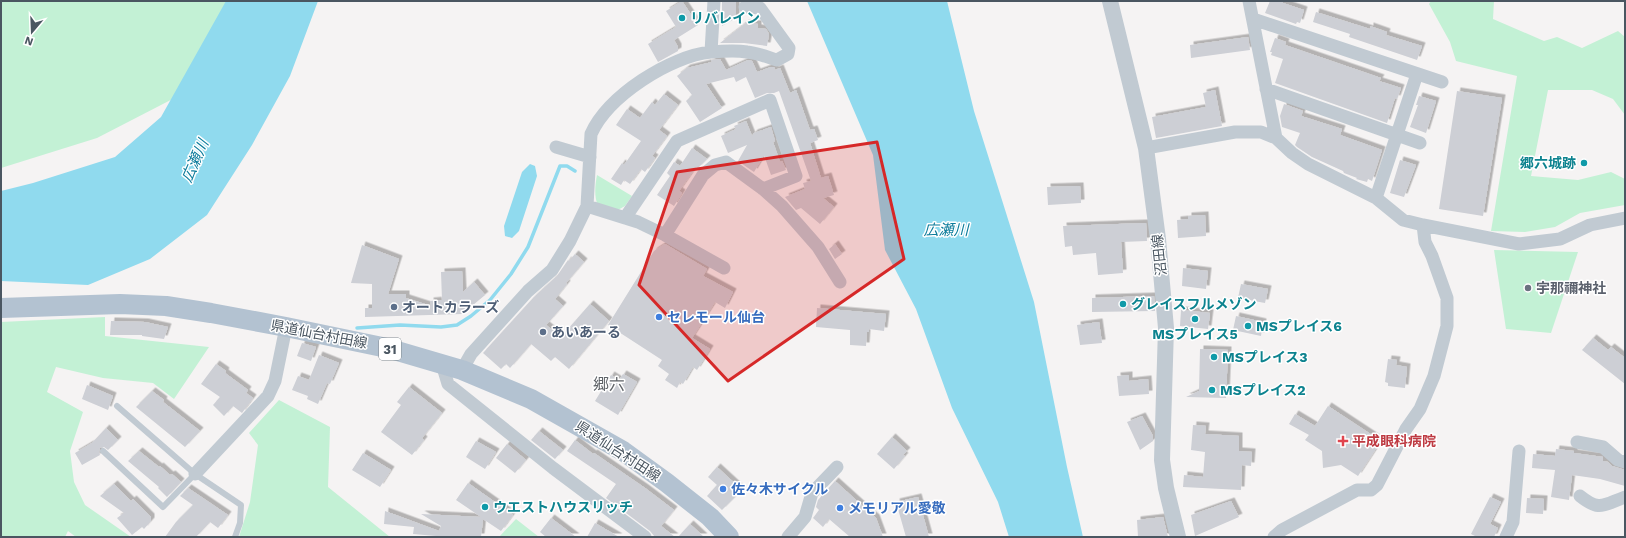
<svg xmlns="http://www.w3.org/2000/svg" width="1626" height="538" viewBox="0 0 1626 538" font-family="'Work Sans','Noto Sans JP',sans-serif">
  <style>
    .green { fill: #c3f1d5 }
    .water { fill: #90daee }
    .lines { fill: none; stroke-linecap: round; stroke-linejoin: round }
    .stream { stroke: #90daee; stroke-width: 3.5 }
    .building { fill: #cdcfd5; filter: url(#shadow) }
    .service { stroke: #c1cad2; stroke-width: 6 }
    .minor { stroke: #c1cad2; stroke-width: 13 }
    .tertiary { stroke: #c1cad2; stroke-width: 16 }
    .primary { stroke: #b3c2d1; stroke-width: 20 }
    .marked { fill: #d62828; fill-opacity: 0.2; stroke: #d62828; stroke-width: 3; stroke-linejoin: round }
    .culture-dot { fill: #0f9aa8; stroke: #fff; stroke-width: 1.5 }
    .worship-dot { fill: #6b7280; stroke: #fff; stroke-width: 1.5 }
    .service-dot { fill: #5c6f8a; stroke: #fff; stroke-width: 1.5 }
    .shop-dot { fill: #3f7fe0; stroke: #fff; stroke-width: 1.5 }
    .health-dot { fill: #e0444e; stroke: #fff; stroke-width: 1.5 }
    .labels { text-anchor: middle; dominant-baseline: central; stroke-width: 3; stroke-linejoin: round; paint-order: stroke }
    .shield { fill: #fff; stroke: #808990; stroke-width: 1 }
    .shield-label { font-size: 13px; font-weight: bold; fill: #4a5661 }
    .culture-label { font-size: 14px; font-weight: bold; fill: #0d838f; stroke: #fff; text-anchor: start }
    .street-label { font-size: 14px; fill: #4a5661; stroke: #fff }
    .worship-label { font-size: 14px; font-weight: bold; fill: #5b616d; stroke: #fff; text-anchor: start }
    .service-label { font-size: 14px; font-weight: bold; fill: #4e5e75; stroke: #fff; text-anchor: start }
    .shop-label { font-size: 14px; font-weight: bold; fill: #366cbe; stroke: #fff; text-anchor: start }
    .health-label { font-size: 14px; font-weight: bold; fill: #be3a42; stroke: #fff; text-anchor: start }
    .water-label { font-size: 15px; font-style: italic; fill: #0c7c9b; stroke: #fff }
    .quarter-label { font-size: 16px; fill: #5f6368; stroke: #fff }
  </style>
  <defs>
    <filter id="shadow"><feDropShadow dx="3.5" dy="-3.5" stdDeviation="0" flood-color="#0004"/></filter>
  </defs>
  <rect width="100%" height="100%" fill="#f5f3f3"/>
  <path class="green" d="M1 1H264L192 89 97 138 1 168Z
    M1431 1H1494L1493 19 1544 41 1557 37 1582 48 1618 31 1625 37V115L1613 99 1592 90H1548L1531 176 1578 180 1611 172 1625 179V205L1580 213 1555 227 1525 232 1491 231 1517 76 1456 61 1450 42 1429 4Z
    M597 175 632 196 625 206 616 211 598 206C594 196 595 186 597 175Z
    M1494 250 1578 252 1551 333 1506 329Z
    M105 317V336L209 347 174 399 153 383 103 378 56 367 47 392 83 412 70 451 74 482 85 505 131 537H76L68 531 65 537H1V322Z
    M279 400 330 427 328 487 390 537H239L250 502 258 445 249 433Z
    M516 519 539 537H499Z"/>
  <path class="water" d="M226 1H318L290 76 252 145 207 215 150 259 88 285 1 281V191L33 183 115 157 161 117Z
    M807 1H947L974 111 1034 302 1067 467 1083 537H1009L998 502 952 408 916 309 885 250 873 155Z
    M530 164 535 166 537 176 519 231 512 238 505 236 504 226 522 172Z"/>
  <g class="lines">
    <path class="stream" d="M357 328 400 325 441 327 457 325 471 316 490 300 511 274 528 247 560 166H567L575 171"/>
  </g>
  <path class="building" d="M682 1 698 25 674 40 678 47V51L658 62 648 44 676 27 666 11Z
    M1270 1H1283V3L1304 10 1300 23 1297 22 1296 24 1265 13Z
    M722 2H736V18L722 26Z
    M1316 12 1370 29V26L1387 32 1386 35 1422 46 1417 60 1349 37 1350 34 1313 22Z
    M746 23 758 24V28L766 29 769 34 767 46 744 43H720Z
    M1248 37 1250 50 1191 58 1190 45Z
    M1275 38 1286 42 1285 45 1381 78 1379 81 1401 88 1397 99 1395 98 1387 123 1275 83 1283 59 1271 55 1272 52H1270Z
    M720 59 726 70 748 60 752 61 757 72 771 67H774L775 70 780 68 790 93 796 90 810 130 814 129 818 140 810 143 821 178 828 176 834 195 823 198 834 207 820 224 801 208 796 210 785 197 805 189 803 183 811 181 779 91 774 93H767L755 98 746 77 736 82 734 77 706 84 722 108 700 122 686 101 692 95 677 76 687 68 712 62 711 60Z
    M1215 90 1222 126 1156 138 1152 117 1206 107 1203 93Z
    M1457 91 1502 98 1483 216 1439 209Z
    M664 94 678 105 659 130 667 136 652 156 655 158 645 172 641 169 630 184 624 180 621 185 611 179 622 163 624 165 641 141 616 125 627 109 640 118 652 102 655 105Z
    M1419 96 1436 101 1426 133 1410 127 1418 105H1416Z
    M1284 104 1303 111 1301 116 1342 129 1340 135 1382 150 1372 181 1368 179 1367 182 1356 179 1357 178 1344 173 1343 171 1312 157 1297 147 1295 145 1300 133 1282 127 1280 116Z
    M746 121 752 136 754 133 771 127 775 141 773 142 780 162 782 161 786 170 771 175 764 155 754 172 751 170 738 161 747 145 728 153 721 136 736 129 734 126Z
    M692 148 707 159 698 168 696 167 679 191 682 193 674 206 657 195 670 176 667 173 674 162 680 166Z
    M1400 160 1416 165 1404 197 1390 193Z
    M1080 186 1081 203 1048 205 1047 187Z
    M1205 215 1206 236 1178 238 1177 220 1188 219V216Z
    M1146 223 1147 241 1121 242 1123 273 1098 275 1096 253 1073 255 1072 246 1065 247 1063 226Z
    M665 244 707 269 703 276 733 292 725 308 715 302 692 338 710 349 697 370 693 367 683 384 680 382 677 388 665 380 669 374 658 366 662 360 608 325 654 251Z
    M835 244 842 254 835 259 829 249Z
    M362 245 399 259 388 294H406V298L431 306 430 301 442 300 441 272 462 271 463 292 474 282 485 295 462 314 365 317V308H372V284L351 283Z
    M575 254 584 262 566 283 567 284 555 299 563 306 546 325 561 337 590 304 609 321 569 369 555 357 551 361 531 344 510 368 506 364 501 369 483 353 534 297 557 276 568 260 569 261Z
    M1183 268 1208 271 1206 289 1182 286Z
    M1241 284 1268 289 1265 303 1238 298Z
    M1154 296 1155 311 1092 312V298Z
    M817 308 886 314 884 331 869 329V332H867L866 346 850 345V330L816 327Z
    M1181 310 1210 313 1208 329 1180 326Z
    M1236 316 1263 322 1261 336 1233 330Z
    M111 321 145 322 168 327 164 339 142 336V335H110Z
    M1099 322 1102 343 1080 345 1077 325Z
    M1593 338 1608 350 1611 347 1625 358V384L1582 350Z
    M302 343 316 347 311 361 297 356Z
    M1200 349 1228 350 1226 398 1186 397 1199 391Z
    M319 355 339 363 330 384 327 383 318 404 307 399 308 396 292 390 298 376 309 380Z
    M1388 359 1397 360 1396 365 1407 367 1405 388 1388 386V383L1385 382Z
    M216 364 226 371 225 373 248 390 246 393 253 398 242 413 233 406 224 416 213 405 220 397 201 384Z
    M623 374 637 382 618 415 595 401 611 375 619 380Z
    M1129 375V381L1148 379 1149 394 1119 396 1117 376Z
    M87 385 113 396 108 410 82 399Z
    M409 387 442 413 422 438 424 440 412 455 381 432 401 405 397 402Z
    M152 391 164 400 163 402 200 431 185 447 136 407Z
    M1328 406 1381 441 1358 476 1341 465 1323 468 1322 451 1305 440 1309 435 1289 424 1295 414 1315 426Z
    M1142 416 1153 436V441L1140 450 1127 422Z
    M1193 425 1206 426 1205 434 1239 436V451L1252 452 1251 466 1242 465 1241 490 1183 487 1184 475 1203 477 1205 452 1191 450Z
    M106 428 118 440 108 450 104 447 100 448 99 452 100 455 82 465 75 453 92 443Z
    M539 431 563 450 555 459 531 440Z
    M892 437 907 451 903 455 905 456 894 469 877 454Z
    M575 440 593 454 594 453 645 488 674 510 661 526 675 537H655L650 531 606 498 616 484 567 451Z
    M476 441 496 452 485 469 466 457Z
    M507 444 526 460 515 473 496 458Z
    M1556 449 1574 451V453L1603 457V461L1608 462 1612 466 1625 470V486L1600 479 1572 475 1569 500 1551 497 1555 470 1532 468 1533 454 1555 456Z
    M139 451 159 467 160 466 170 475 172 474 181 482 167 497 158 488 159 487 128 461Z
    M363 453 391 470 380 487 352 470Z
    M717 467 742 490 722 510 707 496 717 485 708 477Z
    M835 481 876 518 883 537H850L829 519 823 527 813 518 819 510 816 507 818 500Z
    M468 483 513 515 501 531 483 519 481 537H436V536L413 534 414 527 384 524 385 511 439 531 441 526 421 514 481 517 456 500Z
    M114 484 131 501 133 499 151 517V521L144 529 142 527 132 535 117 518 124 513 100 496Z
    M188 488 228 515 218 528 210 522 196 537H165L176 522 193 505 180 496Z
    M918 497 929 537H906L896 502Z
    M1490 497 1501 502 1490 524 1498 528 1494 537H1477L1471 534Z
    M1527 498 1544 499 1543 514 1526 513Z
    M1231 501 1239 517 1195 536 1191 515Z
    M1163 517 1168 537H1138L1137 520Z
    M551 518 576 537H546L540 532Z
    M595 523 619 537H587Z
    M690 524 704 537H678Z"/>
  <g class="lines">
    <path class="service" d="M117 406 195 474 241 505 240 523 235 537
      M103 451 163 507 195 474"/>
    <path class="minor" d="M1249 1 1276 138
      M1253 19 1442 82
      M711 52 714 1
      M1266 89 1420 143
      M556 147 590 157
      M1146 148 1235 132H1261L1276 138 1292 153 1308 164 1376 198 1403 220 1423 225 1425 242 1432 256 1447 298V326L1434 376 1420 409 1406 429 1377 485 1371 490H1357L1282 530 1274 537
      M1376 198 1417 74
      M587 206 638 222 665 235 703 175 715 165 726 162 763 189 782 206 818 247 840 282
      M625 218 677 141 770 100 796 176 763 189
      M1423 225 1519 244 1560 239 1590 225 1625 218
      M665 235 724 268
      M442 364 448 384 553 468 645 537
      M462 370 471 354 528 291 552 270 570 241 587 206 591 134C608 96 670 56 711 52 722 51 736 50 747 52 757 53 767 57 777 60L788 54 789 48 760 8 745 7
      M1577 442 1603 447 1618 460 1625 462
      M195 474 268 396 275 381 286 327
      M1580 496C1600 512 1603 505 1625 497
      M788 537 805 517 812 493 837 467
      M1506 537 1513 522 1519 451"/>
    <path class="tertiary" d="M1110 1 1146 148 1158 239 1166 328 1162 460 1166 488 1178 537"/>
    <path class="primary" d="M1 308 120 304 166 306 211 313 286 327 387 348 462 370 531 399 623 451 667 483 710 517 729 537"/>
  </g>
  <path class="marked" d="M877 142 904 259 728 381 639 285 677 172Z"/>
  <g class="culture-dot">
    <circle cx="682" cy="18" r="4"/>
    <circle cx="1584" cy="163" r="4"/>
    <circle cx="1123" cy="304" r="4"/>
    <circle cx="1195" cy="319" r="4"/>
    <circle cx="1248" cy="326" r="4"/>
    <circle cx="1214" cy="357" r="4"/>
    <circle cx="1212" cy="390" r="4"/>
    <circle cx="485" cy="507" r="4"/>
  </g>
  <circle class="worship-dot" cx="1528" cy="288" r="4"/>
  <g class="service-dot">
    <circle cx="394" cy="307" r="4"/>
    <circle cx="543" cy="332" r="4"/>
  </g>
  <g class="shop-dot">
    <circle cx="659" cy="317" r="4"/>
    <circle cx="723" cy="489" r="4"/>
    <circle cx="840" cy="508" r="4"/>
  </g>
  <path class="health-dot" d="M1341 435h4v4h4v4h-4v4h-4v-4h-4v-4h4z"/>
  <g class="labels">
    <rect class="shield" x="379" y="338" width="22" height="22" rx="3"/>
    <g class="shield-label">
      <text x="390" y="349">31</text>
    </g>
    <g class="culture-label">
      <text x="690" y="18">リバレイン</text>
      <text x="1576" y="163" text-anchor="end">郷六城跡</text>
      <text x="1131" y="304">グレイスフルメゾン</text>
      <text x="1256" y="326">MSプレイス6</text>
      <text x="1195" y="334" text-anchor="middle">MSプレイス5</text>
      <text x="1222" y="357">MSプレイス3</text>
      <text x="1220" y="390">MSプレイス2</text>
      <text x="493" y="507">ウエストハウスリッチ</text>
    </g>
    <g class="street-label">
      <text transform="translate(1159 255) rotate(-96)">沼田線</text>
      <text transform="translate(319 334) rotate(11)">県道仙台村田線</text>
      <text transform="translate(618 451) rotate(33)">県道仙台村田線</text>
    </g>
    <g class="worship-label">
      <text x="1536" y="288">宇那禰神社</text>
    </g>
    <g class="service-label">
      <text x="402" y="307">オートカラーズ</text>
      <text x="551" y="332">あいあーる</text>
    </g>
    <g class="shop-label">
      <text x="667" y="317">セレモール仙台</text>
      <text x="731" y="489">佐々木サイクル</text>
      <text x="848" y="508">メモリアル愛敬</text>
    </g>
    <g class="health-label">
      <text x="1352" y="441">平成眼科病院</text>
    </g>
    <g class="water-label">
      <text transform="translate(195 161) rotate(-66)">広瀬川</text>
      <text x="946" y="230">広瀬川</text>
    </g>
    <g class="quarter-label">
      <text x="609" y="384">郷六</text>
    </g>
  </g>
  <rect width="1626" height="538" fill="none" stroke="#4a5661" stroke-width="4"/>
  <g transform="translate(32 32) rotate(199)" stroke="#ffffff" stroke-width="3" paint-order="stroke">
  <path d="M0-3L7 15L0 10L-7 15Z" fill="#4a5661"/>
  <text y="-6" font-size="11" font-weight="bold" text-anchor="middle" fill="#4a5661">N</text>
  </g>
</svg>
